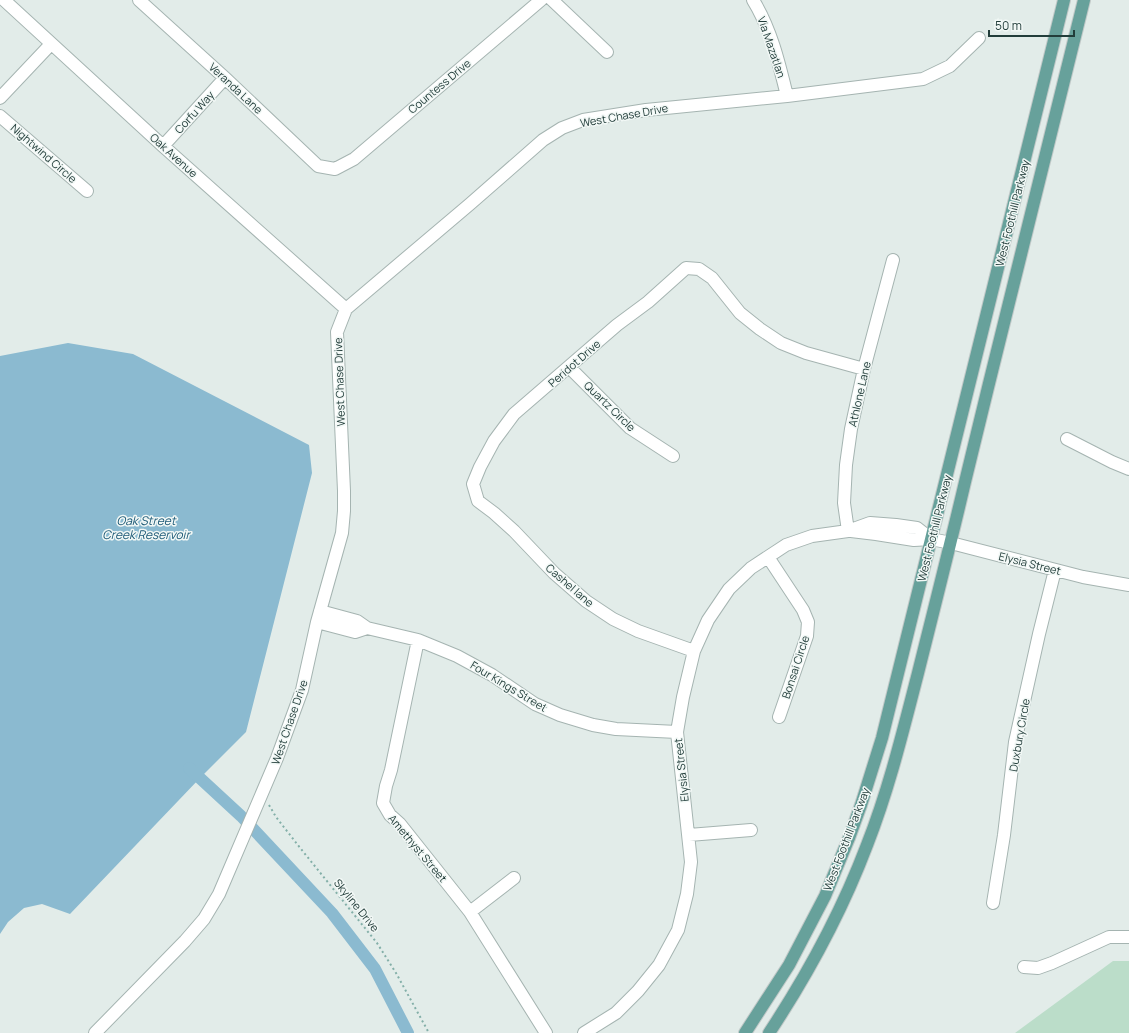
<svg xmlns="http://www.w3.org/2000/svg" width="1129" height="1033" viewBox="0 0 1129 1033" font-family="Manrope,sans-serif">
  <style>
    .green { fill: #bbddc9 }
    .water { fill: #8bbad0 }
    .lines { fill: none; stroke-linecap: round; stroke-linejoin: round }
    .canal { stroke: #8bbad0; stroke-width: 12 }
    .minor-casing { stroke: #a5b4b1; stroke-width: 14 }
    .major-casing { stroke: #c1c9c8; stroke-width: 14 }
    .path { stroke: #83afa8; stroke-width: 2; stroke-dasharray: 2 3; stroke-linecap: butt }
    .minor { stroke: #fff; stroke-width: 12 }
    .major { stroke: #67a19b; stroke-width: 12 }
    .labels { text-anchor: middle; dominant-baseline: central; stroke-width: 3; stroke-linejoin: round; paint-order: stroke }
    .street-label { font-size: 11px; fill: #223d3a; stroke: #f2f8f6 }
    .water-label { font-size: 12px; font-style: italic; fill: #1d5a77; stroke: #f2f8f6 }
  </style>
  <rect width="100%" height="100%" fill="#e2ece9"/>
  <path class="green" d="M1113 961H1129V1033H1015Z"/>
  <path class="water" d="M68 343 133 354 309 445 312 473 246 732 200 778 70 914 42 904 24 908 8 922 0 934V356Z"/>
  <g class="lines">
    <path class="canal" d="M189 768 241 816 332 913 375 969 408 1033"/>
    <defs>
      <path id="minor" d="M4 0 163 146 346 309
        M139 0 225 78 318 166 335 169 354 159 541 0
        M552 0 607 52
        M753 0C771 29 779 63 787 96
        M0 98 51 44
        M0 116 87 191
        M163 146 225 78
        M569 367 630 428 673 456
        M1067 439 1112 462 1129 469
        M848 531 844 503 846 465 851 429 864 369 893 260
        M851 531 876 534 914 540 931 539 951 543 1083 577 1129 585
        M768 557 803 610 808 622 807 636 779 717
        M320 611 357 621 367 628 418 640 457 656 492 675 535 704 560 715 593 725 616 729 677 732
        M317 622 355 632 367 628
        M418 640 391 770 386 786 383 803 390 815 400 824 470 912 546 1033
        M694 651 638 631 613 619 586 601 554 573 514 531 494 513 478 501 473 484 480 467 494 441 514 414 617 325 648 302 686 268 699 269 712 278 740 313 760 329 781 343 806 353 864 369
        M689 835 751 830
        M993 903 1004 835 1015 742 1039 634 1055 570
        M470 912 514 878
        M1024 967 1038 968 1052 963 1109 937H1129
        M95 1033 185 941 204 919 219 894 277 758 302 690 317 622 342 533 344 511V491L337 332 346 309 470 204 543 140 562 128 583 120 646 110 787 96 923 79 950 66 979 38
        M584 1033 616 1013 638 991 659 965 678 930 687 894 691 862 677 732 683 697 694 651 708 620 729 589 751 568 786 545 812 536 848 531 870 523 896 525 917 528 931 539"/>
      <path id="major" d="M745 1033 789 965 825 896 849 838 861 805 882 738 1064 0
        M769 1033C808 974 842 911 867 845 889 789 903 731 918 673 934 609 950 546 965 482 1004 321 1044 160 1084 0"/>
    </defs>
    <use href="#minor" class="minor-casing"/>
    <use href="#major" class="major-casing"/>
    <path class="path" d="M269 805 276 817 301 849 377 943 396 973 429 1033"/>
    <use href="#minor" class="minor"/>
    <use href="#major" class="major"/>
  </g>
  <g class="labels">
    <g class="street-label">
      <text transform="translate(772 47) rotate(71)">Via Mazatlan</text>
      <text transform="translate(439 86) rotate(-40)">Countess Drive</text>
      <text transform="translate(236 88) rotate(43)">Veranda Lane</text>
      <text transform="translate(194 112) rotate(-48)">Corfu Way</text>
      <text transform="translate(624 115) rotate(-10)">West Chase Drive</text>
      <text transform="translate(44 153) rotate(41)">Nightwind Circle</text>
      <text transform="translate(174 155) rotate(42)">Oak Avenue</text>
      <text transform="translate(1012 213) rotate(-76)">West Foothill Parkway</text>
      <text transform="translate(574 363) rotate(-41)">Peridot Drive</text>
      <text transform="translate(339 382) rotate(-92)">West Chase Drive</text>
      <text transform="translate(859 394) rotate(-77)">Athlone Lane</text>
      <text transform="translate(610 406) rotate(44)">Quartz Circle</text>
      <text transform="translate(934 528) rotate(-76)">West Foothill Parkway</text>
      <text transform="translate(1030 563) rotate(14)">Elysia Street</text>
      <text transform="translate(570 585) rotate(41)">Cashel lane</text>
      <text transform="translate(795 667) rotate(-72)">Bonsai Circle</text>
      <text transform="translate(509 686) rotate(31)">Four Kings Street</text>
      <text transform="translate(289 722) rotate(-71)">West Chase Drive</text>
      <text transform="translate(1019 735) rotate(-80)">Duxbury Circle</text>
      <text transform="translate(681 770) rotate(-96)">Elysia Street</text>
      <text transform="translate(846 839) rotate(-69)">West Foothill Parkway</text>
      <text transform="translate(418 848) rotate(50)">Amethyst Street</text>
      <text transform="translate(357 905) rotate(51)">Skyline Drive</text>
    </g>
    <g class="water-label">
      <text x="146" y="520">Oak Street<tspan x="146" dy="14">Creek Reservoir</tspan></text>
    </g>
  </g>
  <path d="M989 30v6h85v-6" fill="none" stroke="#223d3a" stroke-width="2"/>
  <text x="995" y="30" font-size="12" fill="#223d3a" stroke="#f2f8f6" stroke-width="3" paint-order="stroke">50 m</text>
</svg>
